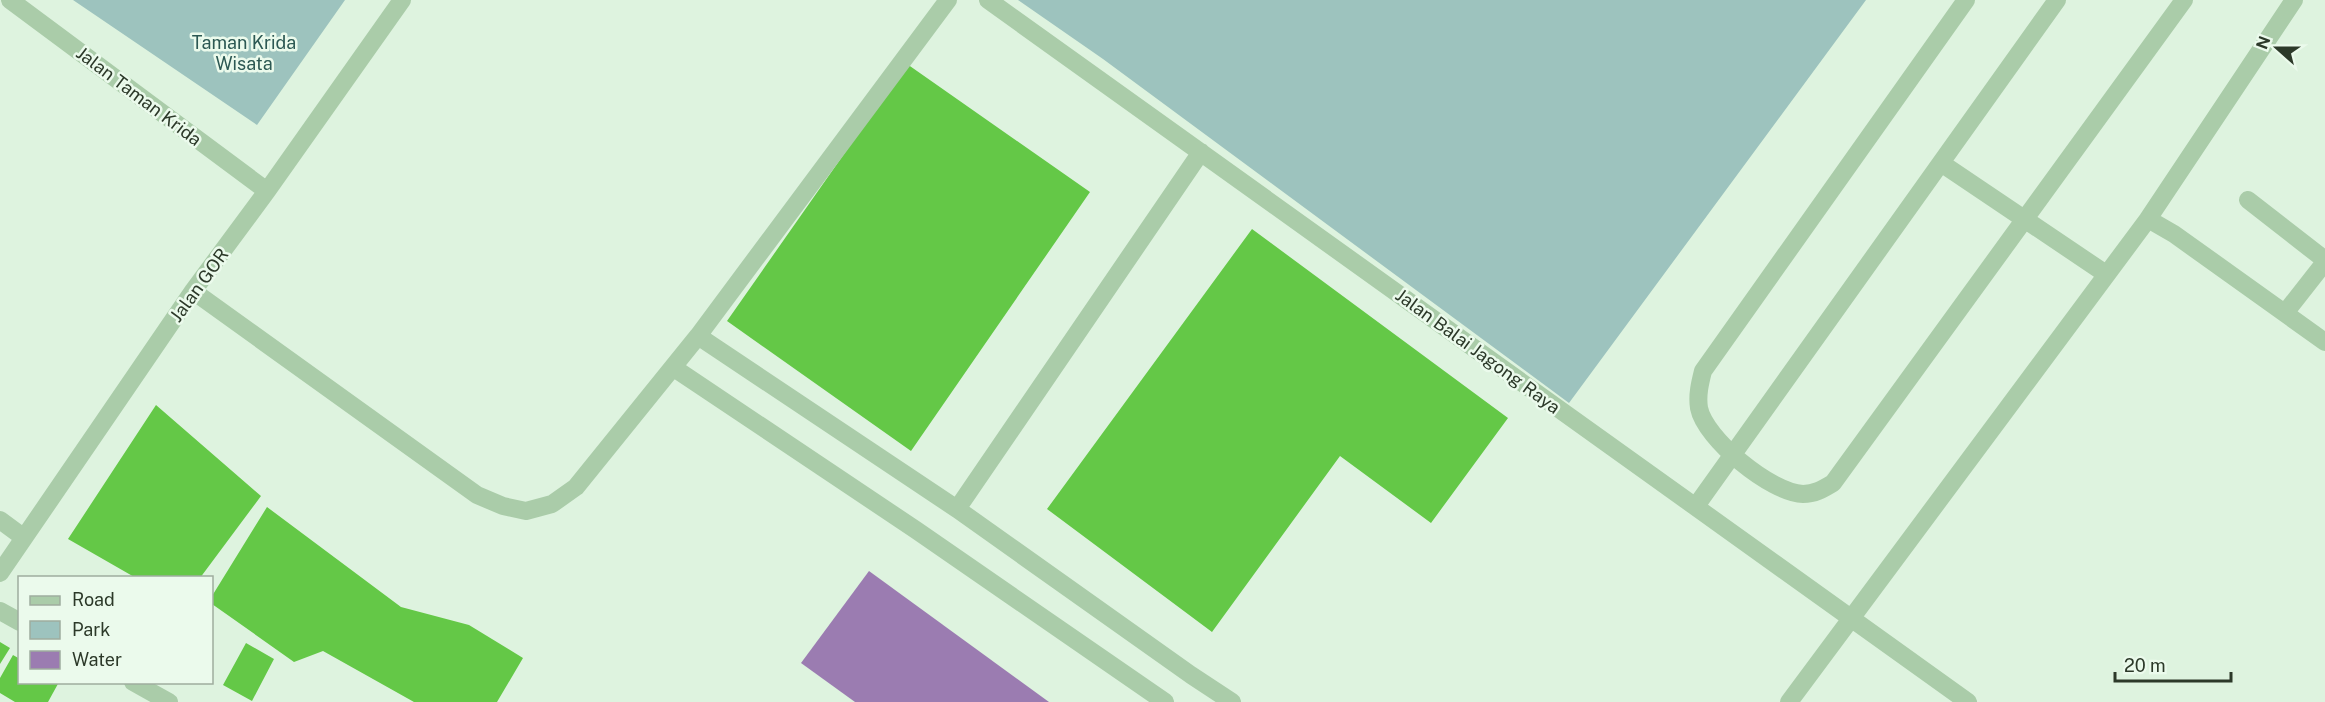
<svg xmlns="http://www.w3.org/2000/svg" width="2325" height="702" viewBox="0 0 2325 702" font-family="'Public Sans',sans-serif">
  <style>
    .green { fill: #9dc3be }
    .water { fill: #9b7cb1 }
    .building { fill: #64c847 }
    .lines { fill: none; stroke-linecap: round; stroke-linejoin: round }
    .minor { stroke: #aacca9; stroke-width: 18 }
    .labels { text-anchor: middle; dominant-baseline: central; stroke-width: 5; stroke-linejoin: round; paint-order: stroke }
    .park-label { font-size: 18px; fill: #2c5853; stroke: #ebfaec }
    .street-label { font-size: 18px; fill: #2c3929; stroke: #ebfaec }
  </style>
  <rect width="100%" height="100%" fill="#def3df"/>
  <path class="green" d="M73 0H345L257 125Z
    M1018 0H1866L1569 403 1103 59Z"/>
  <path class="water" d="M869 571 1049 702H855L801 663Z"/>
  <path class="building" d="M907 64 1090 192 911 451 727 321Z
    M1252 229 1508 418 1431 523 1340 456 1212 632 1047 509Z
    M156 405 261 496 200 578H136L68 539Z
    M267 507 401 607 469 625 523 658 497 702H414L323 651 294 662 212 604V596Z
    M0 642 10 648 0 664Z
    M246 643 274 659 252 701 223 685Z
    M13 655 20 659V682H59L48 702H15L0 693V678Z"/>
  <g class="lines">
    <path class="minor" d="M10 0 267 191
      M988 0 1968 702
      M1966 0 1703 371C1700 383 1697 395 1699 408 1705 439 1771 493 1803 494 1815 494 1823 489 1833 483L2184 0
      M1941 163 2106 274
      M2248 200 2325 260
      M2148 219 2294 0
      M193 291 477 495 503 506 526 511 552 504 576 487 698 336 948 0
      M2285 313 2325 262
      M698 336 957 509 1191 675 1232 702
      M674 368 916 530 1165 702
      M1696 506 2057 0
      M957 509 1201 152
      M0 520 23 537
      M0 573 193 291 267 191 402 0
      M0 611 20 622
      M133 682 169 702
      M1789 702 2148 219 2174 234 2325 342"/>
  </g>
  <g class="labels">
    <g class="park-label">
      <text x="244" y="42">Taman Krida<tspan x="244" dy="21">Wisata</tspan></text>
    </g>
    <g class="street-label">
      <text transform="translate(139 96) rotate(37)">Jalan Taman Krida</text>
      <text transform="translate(199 285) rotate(-54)">Jalan GOR</text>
      <text transform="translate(1478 351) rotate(36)">Jalan Balai Jagong Raya</text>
    </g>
  </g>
  <rect x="18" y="576" width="195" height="108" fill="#ebfaec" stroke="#9fad9e" stroke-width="1.5"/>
  <rect x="30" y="596" width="30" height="9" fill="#aacca9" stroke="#9fad9e" stroke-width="1.5"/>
  <text x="72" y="606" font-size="18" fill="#2c3929">Road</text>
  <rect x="30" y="621" width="30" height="18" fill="#9dc3be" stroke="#9fad9e" stroke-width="1.5"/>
  <text x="72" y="636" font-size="18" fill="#2c3929">Park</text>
  <rect x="30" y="651" width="30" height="18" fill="#9b7cb1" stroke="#9fad9e" stroke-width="1.5"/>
  <text x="72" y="666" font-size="18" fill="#2c3929">Water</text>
  <g transform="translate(2277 48) rotate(291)" stroke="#ebfaec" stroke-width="4.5" paint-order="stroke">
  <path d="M0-4.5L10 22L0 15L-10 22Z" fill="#2c3929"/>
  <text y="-9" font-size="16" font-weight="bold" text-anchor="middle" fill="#2c3929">N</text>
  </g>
  <path d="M2115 672v9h116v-9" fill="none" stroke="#2c3929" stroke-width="3"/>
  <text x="2124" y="672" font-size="18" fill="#2c3929" stroke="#ebfaec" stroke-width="4.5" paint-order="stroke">20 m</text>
</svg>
